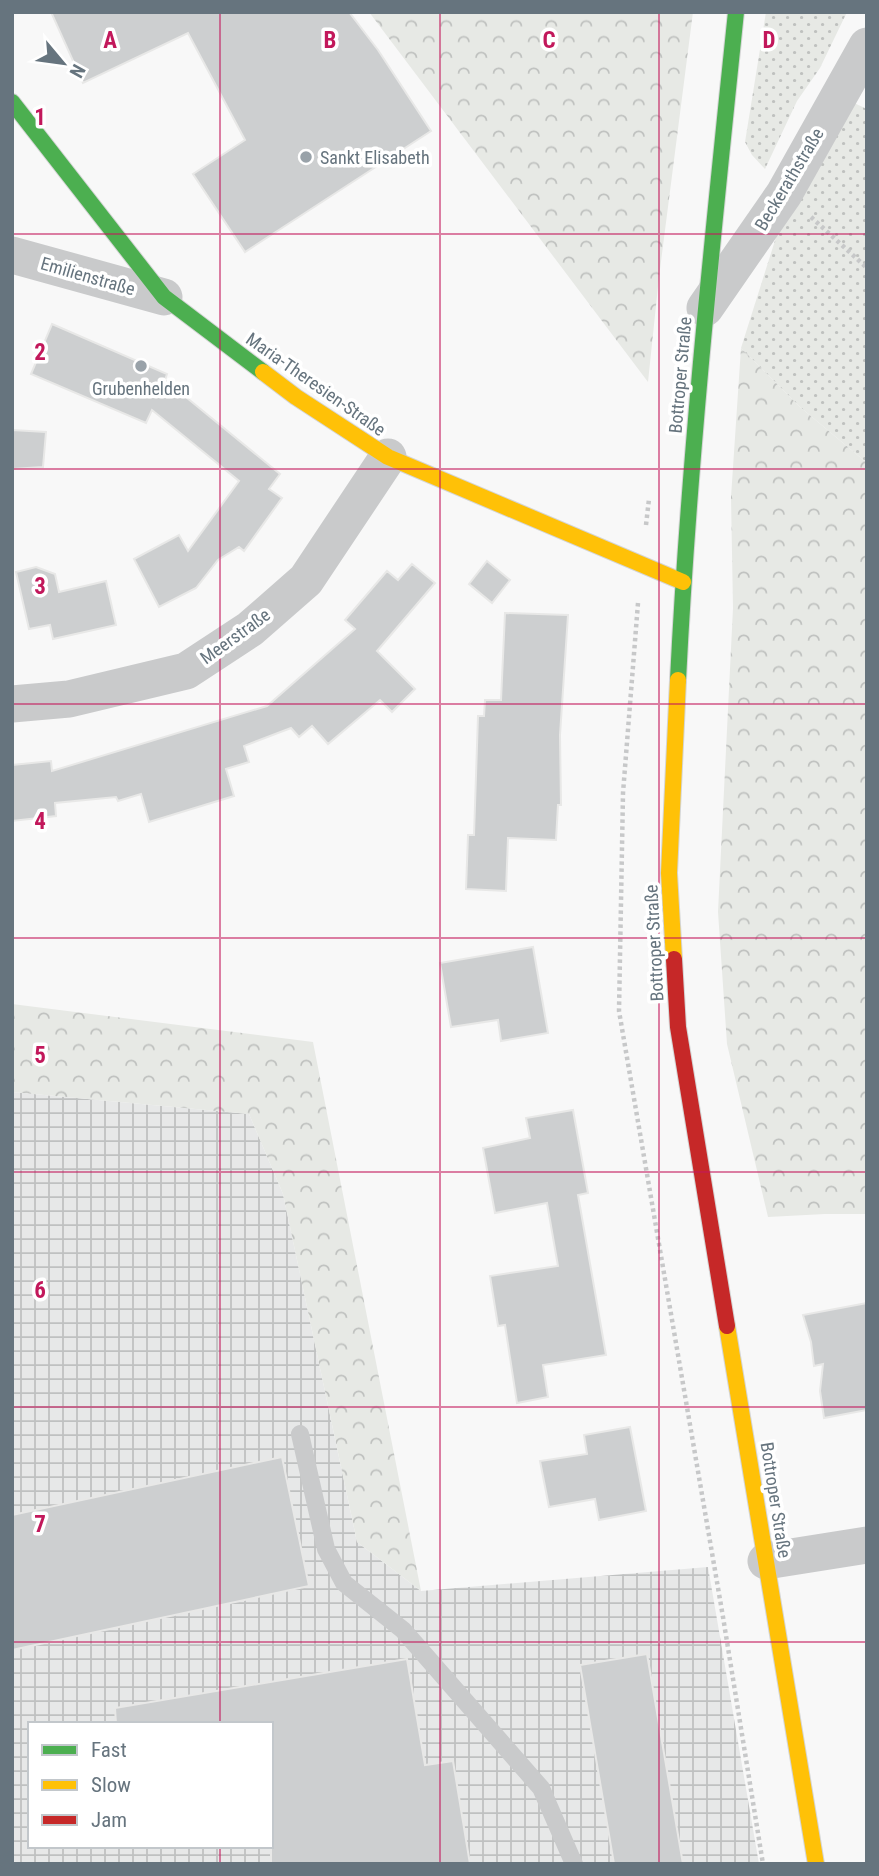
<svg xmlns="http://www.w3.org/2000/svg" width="879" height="1876" viewBox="0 0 879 1876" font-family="'Roboto Condensed',sans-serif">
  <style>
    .industrial { fill: url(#industrial-grid); fill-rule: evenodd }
    .grass { fill: url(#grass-dots) }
    .forest { fill: url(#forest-crowns) }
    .building { fill: #cdcfd0; stroke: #e8e8e7; stroke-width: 2 }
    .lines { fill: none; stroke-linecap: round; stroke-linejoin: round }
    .fast-casing { stroke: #d4d5d5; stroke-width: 18 }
    .slow-casing { stroke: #d4d5d5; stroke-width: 18 }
    .jam-casing { stroke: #d4d5d5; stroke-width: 18 }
    .path { stroke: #c7c8c9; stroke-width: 4.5; stroke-dasharray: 3.5 3.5; stroke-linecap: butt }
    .lane { stroke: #c9cacb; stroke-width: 18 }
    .street { stroke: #c9cacb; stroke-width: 37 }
    .fast { stroke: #4caf50; stroke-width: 16 }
    .slow { stroke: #ffc107; stroke-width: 16 }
    .jam { stroke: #c62828; stroke-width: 16 }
    .grid { fill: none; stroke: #c2185b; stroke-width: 2; stroke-opacity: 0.55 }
    .poi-dot { fill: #99a2a9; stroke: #fff; stroke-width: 2.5 }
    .labels { text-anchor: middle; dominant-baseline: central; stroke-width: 7; stroke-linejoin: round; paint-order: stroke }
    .poi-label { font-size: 18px; fill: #66747e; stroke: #fff; text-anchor: start }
    .street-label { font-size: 18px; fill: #66747e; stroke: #fff }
    .grid-label { font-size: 23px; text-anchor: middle; font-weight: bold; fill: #c2185b; stroke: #fff; stroke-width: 7; stroke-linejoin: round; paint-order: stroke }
  </style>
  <defs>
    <pattern id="industrial-grid" width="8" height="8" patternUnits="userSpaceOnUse" patternTransform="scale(1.75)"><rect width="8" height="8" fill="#e7e8e8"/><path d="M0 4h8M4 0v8" fill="none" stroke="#bfc1c1"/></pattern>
    <pattern id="grass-dots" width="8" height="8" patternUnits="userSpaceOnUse" patternTransform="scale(1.75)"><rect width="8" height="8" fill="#e7e9e5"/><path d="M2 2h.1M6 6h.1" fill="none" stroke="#bfc1bf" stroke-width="1.8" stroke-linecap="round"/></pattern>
    <pattern id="forest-crowns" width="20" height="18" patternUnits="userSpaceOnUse" patternTransform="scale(1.75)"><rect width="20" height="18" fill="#e7e9e5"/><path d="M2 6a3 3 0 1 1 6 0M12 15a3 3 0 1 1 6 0" fill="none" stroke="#bfc1bf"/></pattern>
  </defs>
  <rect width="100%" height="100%" fill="#f8f8f8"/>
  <path class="industrial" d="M12 1092 249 1114 283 1194 357 1542 421 1591 708 1567 759 1864H12ZM30 1724H271V1846H30Z"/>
  <path class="grass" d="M766 12H847L820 68 797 101 765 169 752 155 745 142Z
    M854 103 867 109V463L800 407 741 348 778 231Z"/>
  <path class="forest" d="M369 12H693L659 277 648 382Z
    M741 348 800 407 867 463V1214H825L768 1217 727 1044 718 912 733 608 731 497Z
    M12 1004 313 1042 421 1591 357 1542 283 1194 249 1114 12 1092Z"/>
  <path class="building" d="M51 12H349L378 50 431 131 245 252 193 174 245 140 188 33 83 83Z
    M52 324 167 374 165 380 280 474 269 489 282 498 244 551 239 547 218 560 196 588 159 607 134 559 179 535 188 551 239 481 152 410 146 423 31 374Z
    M12 430 46 432 43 467 12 469Z
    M487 561 510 580 492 603 469 584Z
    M412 564 435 583 377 651 415 689 392 712 380 700 328 744 312 726 299 737 291 728 244 746 249 762 226 769 234 796 149 822 141 794 118 801 116 797 55 803 56 816 12 821V765L51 761 52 771 267 706 355 629 345 620 387 571 398 580Z
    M36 567 55 574 59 592 106 581 116 625 53 639 50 625 29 629 16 572Z
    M505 613 568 615 560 735 561 805H558L556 840 508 838 506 891 466 889 468 835H474L478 716H484L485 700H501Z
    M533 947 548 1033 501 1041 498 1020 451 1027 440 963Z
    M573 1110 588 1193 578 1195 606 1355 543 1365 548 1397 517 1403 505 1325 498 1326 490 1276 558 1266 547 1203 495 1213 483 1148 530 1138 526 1118Z
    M867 1303V1410L824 1418 820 1391 823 1364 814 1366 811 1342 803 1315Z
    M630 1427 646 1511 599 1520 595 1499 549 1507 540 1461 587 1454 584 1435Z
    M282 1457 309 1586 12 1650V1515Z
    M647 1654 683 1864H614L580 1665Z
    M407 1659 425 1765 453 1761 470 1864H271V1724H116L115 1708Z"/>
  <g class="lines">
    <defs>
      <path id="fast" d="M12 102 164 297 263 372
        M678 680C689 457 713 235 736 12"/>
      <path id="slow" d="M263 372 296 397 388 457 683 582
        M674 959 669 873 678 680
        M727 1326 816 1864"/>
      <path id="jam" d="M674 959 678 1027 727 1326"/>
    </defs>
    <use href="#fast" class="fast-casing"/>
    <use href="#slow" class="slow-casing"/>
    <use href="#jam" class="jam-casing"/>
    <path class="path" d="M811 217 867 268
      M646 525 649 499
      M638 603 623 793 619 1011 723 1617 763 1864"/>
    <path class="lane" d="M300 1434 326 1549 344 1583 403 1630 541 1788 574 1864"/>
    <path class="street" d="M12 255 164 297
      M705 308 784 194 867 46
      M12 704 69 699 186 671 250 629 306 580 388 457
      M766 1561 867 1545"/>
    <use href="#fast" class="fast"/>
    <use href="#slow" class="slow"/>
    <use href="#jam" class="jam"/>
  </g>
  <path class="grid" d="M220 12V1724M440 12V1864M659 12V1864M12 234H867M12 469H867M12 704H867M12 938H867M12 1172H867M12 1407H867M12 1642H867M220 1846V1864"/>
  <g class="poi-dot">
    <circle cx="306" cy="157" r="7"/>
    <circle cx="141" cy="366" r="7"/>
  </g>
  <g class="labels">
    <g class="poi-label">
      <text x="320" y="157">Sankt Elisabeth</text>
      <text x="141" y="388" text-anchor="middle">Grubenhelden</text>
    </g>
    <g class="street-label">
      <text transform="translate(789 179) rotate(-59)">Beckerathstraße</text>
      <text transform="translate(88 276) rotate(16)">Emilienstraße</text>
      <text transform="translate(680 375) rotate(-85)">Bottroper Straße</text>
      <text transform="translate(316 384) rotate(35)">Maria-Theresien-Straße</text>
      <text transform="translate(235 636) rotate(-36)">Meerstraße</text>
      <text transform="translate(654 943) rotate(-93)">Bottroper Straße</text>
      <text transform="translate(776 1500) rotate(81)">Bottroper Straße</text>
    </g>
  </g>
  <g class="grid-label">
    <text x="110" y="48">A</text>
    <text x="330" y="48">B</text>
    <text x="549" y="48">C</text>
    <text x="769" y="48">D</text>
    <text x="40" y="125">1</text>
    <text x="40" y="360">2</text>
    <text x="40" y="594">3</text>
    <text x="40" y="829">4</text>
    <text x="40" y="1063">5</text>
    <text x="40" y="1298">6</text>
    <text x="40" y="1532">7</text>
  </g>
  <rect width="879" height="1876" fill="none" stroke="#66747e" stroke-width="28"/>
  <rect x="28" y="1722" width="245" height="126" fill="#ffffff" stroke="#c2c7cb" stroke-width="2"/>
  <rect x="42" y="1745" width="35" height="10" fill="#4caf50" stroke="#c2c7cb" stroke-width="2"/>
  <text x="91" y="1757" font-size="21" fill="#66747e">Fast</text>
  <rect x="42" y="1780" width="35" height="10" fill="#ffc107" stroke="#c2c7cb" stroke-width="2"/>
  <text x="91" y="1792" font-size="21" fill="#66747e">Slow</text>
  <rect x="42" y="1815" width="35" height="10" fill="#c62828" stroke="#c2c7cb" stroke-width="2"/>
  <text x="91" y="1827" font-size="21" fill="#66747e">Jam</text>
  <g transform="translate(63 63) rotate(119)" stroke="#ffffff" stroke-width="5" paint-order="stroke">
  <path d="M0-5L12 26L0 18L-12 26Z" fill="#66747e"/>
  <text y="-10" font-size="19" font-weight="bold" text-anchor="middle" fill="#66747e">N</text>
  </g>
</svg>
